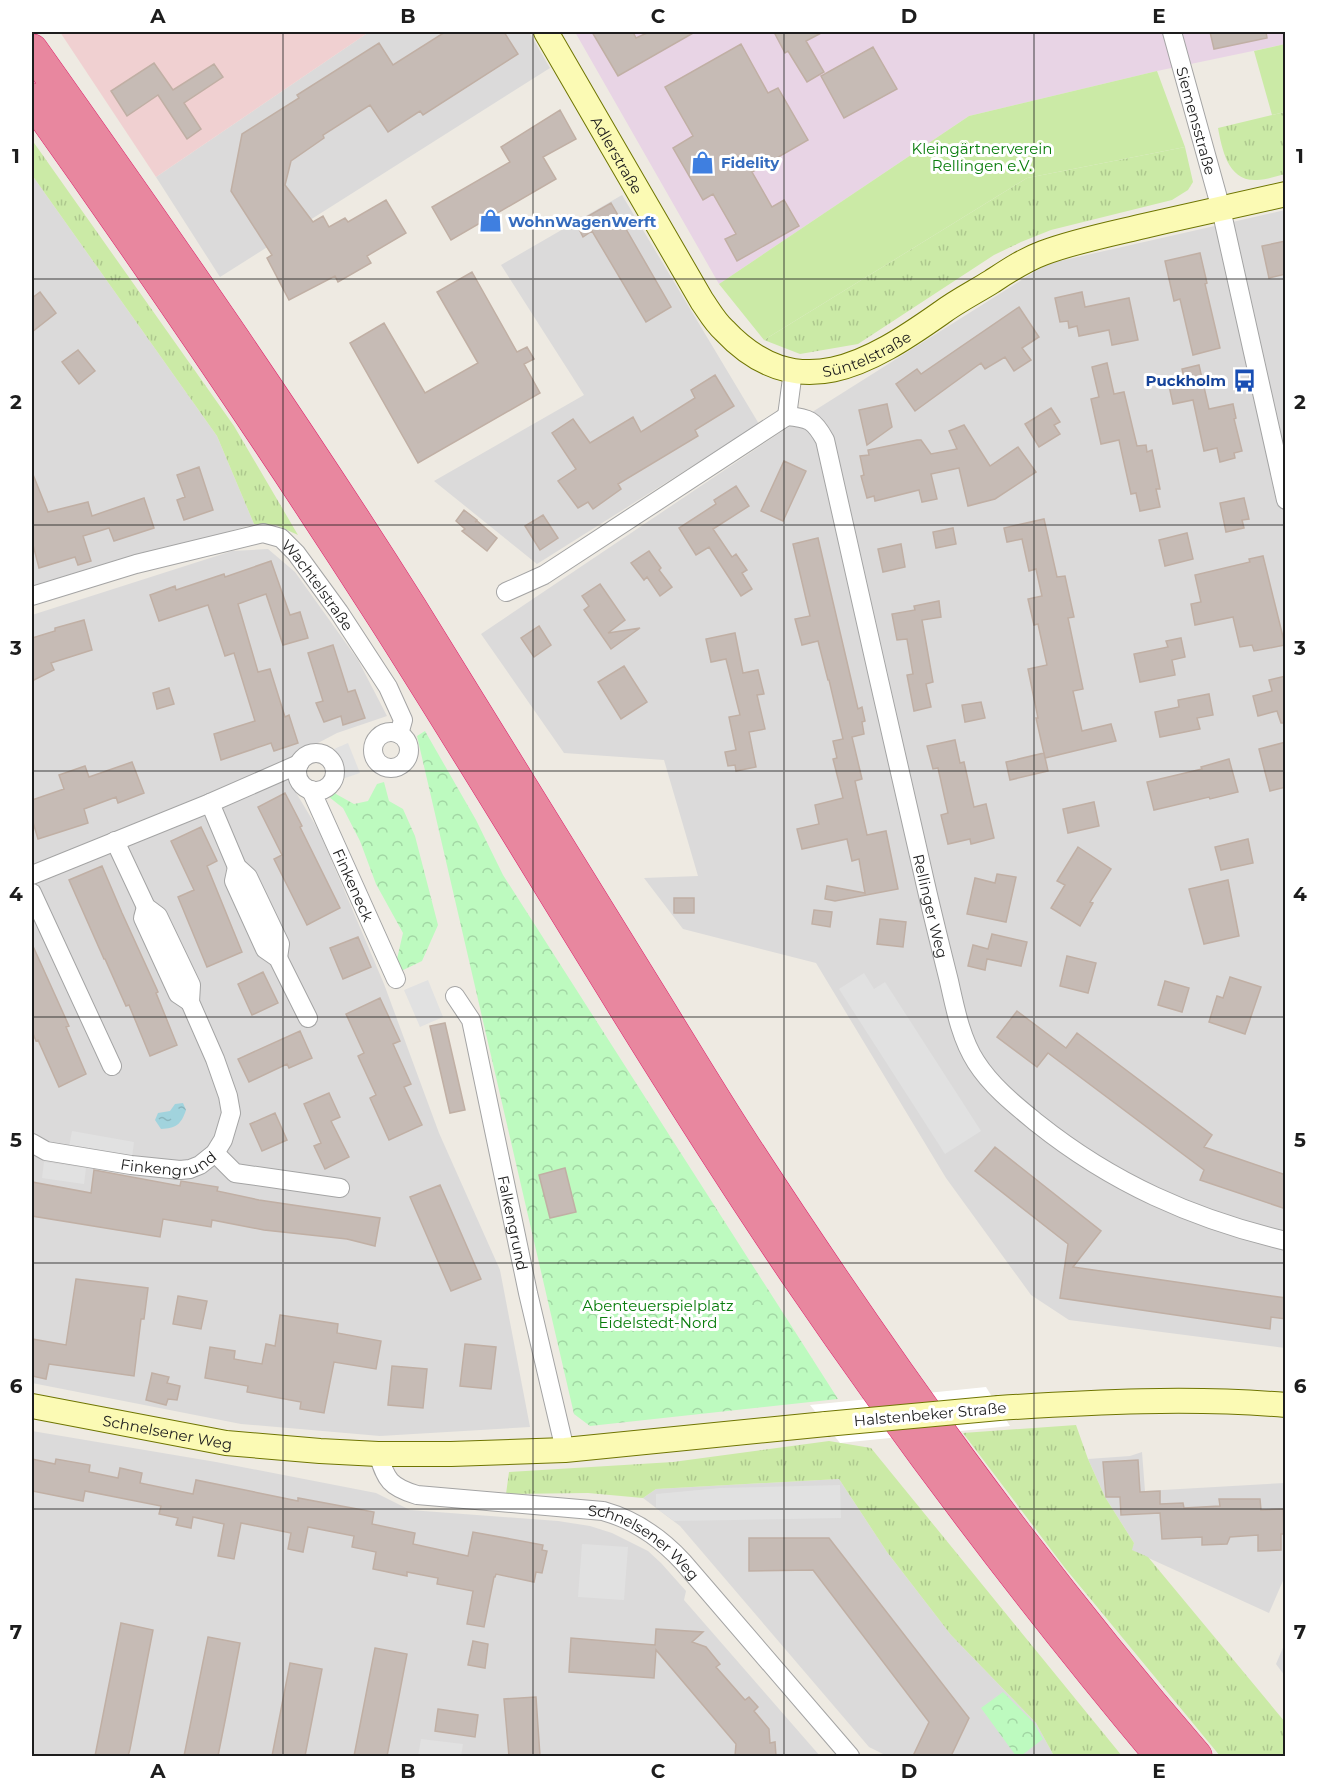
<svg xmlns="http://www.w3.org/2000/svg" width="1317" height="1788" viewBox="0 0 1317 1788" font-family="Montserrat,sans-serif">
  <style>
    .residential { fill: #dbdada }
    .commercial { fill: #f0d0d1 }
    .industrial { fill: #e8d4e5 }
    .grass { fill: url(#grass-tufts) }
    .park { fill: url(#park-crowns) }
    .garden { fill: #cbeaa6 }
    .parking { fill: #e1e1e1 }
    .water { fill: url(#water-ripples) }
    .pier { fill: #fff }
    .building { fill: #c6bbb5; stroke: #c0afa4; stroke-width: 1.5 }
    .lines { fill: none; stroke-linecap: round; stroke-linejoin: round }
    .street-casing { stroke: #a4a4a4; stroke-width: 20 }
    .secondary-casing { stroke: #6f7502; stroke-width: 26 }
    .highway-casing { stroke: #dc206a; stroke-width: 33 }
    .street { stroke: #fff; stroke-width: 18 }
    .secondary { stroke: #fbfab4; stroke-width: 24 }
    .highway { stroke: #e8879f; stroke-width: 32 }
    .secondary-bridge-casing { stroke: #6f7502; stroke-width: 26; stroke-linecap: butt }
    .secondary-bridge { stroke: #fbfab4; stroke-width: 24 }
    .grid { fill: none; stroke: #1d1d1d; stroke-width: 1.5; stroke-opacity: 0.55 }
    .labels { text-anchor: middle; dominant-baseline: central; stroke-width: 6; stroke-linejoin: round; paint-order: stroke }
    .street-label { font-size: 15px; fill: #1d1d1d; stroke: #fff }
    .park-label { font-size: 15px; fill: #097d0c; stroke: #fff }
    .shop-label { font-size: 15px; font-weight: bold; fill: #366cbe; stroke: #fff; text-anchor: start }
    .transit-label { font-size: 15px; font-weight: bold; fill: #164399; stroke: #fff; text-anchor: end }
    .neatline { fill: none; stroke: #1d1d1d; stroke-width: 2 }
    .grid-label { font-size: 20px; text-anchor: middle; font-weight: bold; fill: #1d1d1d }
  </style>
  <defs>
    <pattern id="grass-tufts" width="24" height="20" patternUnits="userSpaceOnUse" patternTransform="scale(1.5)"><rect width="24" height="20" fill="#cbeaa6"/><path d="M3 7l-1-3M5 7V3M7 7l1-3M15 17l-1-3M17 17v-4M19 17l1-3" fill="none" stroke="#aec88e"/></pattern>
    <pattern id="park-crowns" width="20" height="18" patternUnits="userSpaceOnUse" patternTransform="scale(1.5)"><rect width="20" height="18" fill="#bdfabf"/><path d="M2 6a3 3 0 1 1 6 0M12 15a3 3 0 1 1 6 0" fill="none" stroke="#a2d6a4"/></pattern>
    <pattern id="water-ripples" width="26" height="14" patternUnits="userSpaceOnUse" patternTransform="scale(1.5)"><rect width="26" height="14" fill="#a1d3dd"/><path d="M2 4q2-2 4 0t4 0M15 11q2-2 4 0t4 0" fill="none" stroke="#8ab5bd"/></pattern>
  </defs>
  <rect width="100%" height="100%" fill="#eeeae2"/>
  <path class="residential" d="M369 32H529L550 68 220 277 156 177Z
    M32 175 217 436 254 524 32 589Z
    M622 195 759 424 537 564 434 481 584 395 501 265Z
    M1285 210V1348L1069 1320 1031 1295 946 1178 816 963 683 929 644 878 698 876 664 760 564 753 481 634 790 426 1047 264Z
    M268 549 295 572 358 660 387 716 337 733 284 761 283 771 319 831 384 984 439 1133 500 1270 530 1427 380 1436 241 1424 32 1383V615L232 551Z
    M32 1431 216 1462 376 1493 410 1510 558 1521 590 1526 612 1533 648 1551 661 1563 686 1591 684 1600 820 1756H32Z
    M1142 1452 1145 1491 1285 1483V1576L1269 1613 1131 1550 1134 1543 1105 1497 1088 1459 1130 1456Z
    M839 1479 887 1552 951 1635 1036 1723 1054 1756H887L869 1747 680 1526 643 1498 656 1489Z
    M1285 1643V1676L1276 1664Z"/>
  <path class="commercial" d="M60 32H369L156 177Z"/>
  <path class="industrial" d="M575 32H1285L1286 44 1157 71 969 116 719 284Z"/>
  <path class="grass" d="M1285 112V174C1276 176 1266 180 1257 180 1228 182 1222 149 1218 128Z
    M32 140 234 426 298 535 276 525 254 524 217 436 32 175Z
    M1185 147 1193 182 1188 190 1172 200 1051 230 1021 242 994 255 858 344 800 354 764 340 1027 178Z
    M1076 1425 1088 1459 1105 1497 1134 1543 1132 1550 1148 1557 1285 1722V1756H1220L1065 1568 963 1433Z
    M829 1441 871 1448 1122 1756H1054L1036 1723 951 1635 887 1552 839 1479 656 1489 643 1498 588 1493 506 1494 509 1472 673 1462Z"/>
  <path class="park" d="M425 731 476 820 503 875 838 1399 590 1426 574 1414 417 736Z
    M384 782 389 801 403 809 415 836 438 925 422 961 397 973V959L403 933 376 884 360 841 343 808 324 793 335 786 336 794 354 804 368 801 377 784Z
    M1003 1692 1034 1723 1043 1739 1021 1756H1016L981 1708Z"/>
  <path class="garden" d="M1285 44V112L1272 115 1254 51Z
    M1157 71 1185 147 1027 178 764 340 719 284 969 116Z"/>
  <path class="parking" d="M348 743 360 773 345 778 334 749Z
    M864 973 874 989 885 982 981 1131 945 1154 839 989Z
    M428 980 443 1017 420 1027 404 990Z
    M72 1131 134 1142 132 1158 69 1147Z
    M44 1162 86 1168 84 1184 42 1178Z
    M840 1485 841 1518 674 1521 656 1508V1494L720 1488Z
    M582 1544 628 1547 624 1600 578 1597Z
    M421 1739 463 1744 461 1756H418Z"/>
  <path class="water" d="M183 1103 186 1110C181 1125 176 1128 161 1129L155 1120 158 1113 170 1111 175 1104Z"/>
  <path class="pier" d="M986 1387 1010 1426 840 1443 810 1405Z"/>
  <path class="building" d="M445 32H504L518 54 423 115 420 111 388 132 370 105 323 135 324 138 291 161 285 185 313 222 323 216 329 227 345 218 348 222 386 200 406 233 367 256 371 263 338 282 335 276 289 300 267 258 272 255 231 191 242 134 299 98 297 95 379 43 393 65Z
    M592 32H633L636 38 649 32H695L618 76Z
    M774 32H823L806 41 824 72 807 82 788 51 785 53Z
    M1210 32H1266L1267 38 1214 49Z
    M741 44 768 93 778 88 808 140 752 172 772 207 784 200 799 226 737 261 725 239 736 234 713 194 703 200 673 148 693 136 665 87Z
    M873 47 897 89 844 118 821 76Z
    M154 63 173 90 214 64 223 77 184 103 201 129 187 139 158 95 127 116 111 91Z
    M560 110 576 139 543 157 556 179 451 240 432 207 510 162 501 147Z
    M611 203 671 307 646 322 592 231 583 237 576 223Z
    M1286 241V274L1269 278 1262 246Z
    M1200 253 1207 283 1205 284 1220 348 1193 355 1180 299 1174 301 1165 261Z
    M472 272 517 352 527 347 534 359 524 364 540 393 418 463 350 343 384 323 425 393 478 363 437 292Z
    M40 292 56 313 32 332V298Z
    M1082 292 1085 307 1129 298 1138 340 1112 345 1109 330 1079 336 1077 326 1069 328 1068 321 1060 322 1055 298Z
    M1019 307 1039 337 1022 348 1031 360 1014 371 1005 357 985 369 981 363 915 411 896 384 917 369 921 374Z
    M78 350 95 371 79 384 62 362Z
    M1107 363 1114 394 1124 392 1137 446 1146 445 1147 452 1152 450 1160 489H1156L1160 507 1140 511 1136 493 1131 494 1119 440 1101 444 1091 399 1099 397 1092 367Z
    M1199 365 1209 409 1233 404 1236 418 1234 419 1242 451 1234 453 1235 458 1220 462 1217 448 1204 451 1193 400 1173 404 1168 381 1184 377 1182 369Z
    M715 375 734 406 695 430 698 436 618 484 621 489 593 509 588 502 578 508 558 481 576 469 552 433 573 419 590 443 633 417 641 432 695 398 691 390Z
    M887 404 892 427 867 445 859 410Z
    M1051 408 1060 422 1054 425 1060 434 1039 447 1025 424Z
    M964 425 990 466 1018 447 1036 472 995 499 968 506 959 468 931 474 937 499 922 502 919 490 875 501 874 496 867 498 861 476 864 475 860 456 869 455 868 450 917 440H921L931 454 957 449 949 431Z
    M784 461 806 471 783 521 761 511Z
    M199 467 213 510 184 520 177 500 185 497 177 475Z
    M32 472 48 512 88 502 92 516 144 498 154 528 114 541 109 528 83 536 91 561 78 565 75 557 39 568 32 541Z
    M736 486 749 506 713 529 732 557 736 554 747 570 742 573 752 589 741 596 709 547 696 555 679 528 716 504 714 500Z
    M1244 498 1249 519 1242 520 1244 528 1226 532 1220 503Z
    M464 510 477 520 475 522 477 521 497 538 487 551 462 531 465 529 456 521Z
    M543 515 558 538 540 550 525 526Z
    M1044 519 1057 577 1065 576 1074 617 1068 618 1083 689 1073 691 1082 731 1111 724 1116 741 1045 758 1036 718H1038L1028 669 1047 665 1038 624 1034 625 1028 599 1042 596 1036 569 1029 571 1022 539 1007 542 1004 528Z
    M953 528 956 544 936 548 933 532Z
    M1187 533 1193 559 1165 566 1159 540Z
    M818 538 858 709 862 707 865 721 862 722 864 734 852 737 862 779 855 781 867 835 886 831 898 889 835 901 825 899 827 886 865 893 859 859 852 861 847 839 802 849 797 829 819 824 815 805 843 798 833 759 837 758 833 741 843 739 829 680H828L818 641 802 645 795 619 810 616 793 544Z
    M901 544 905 567 883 572 878 549Z
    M649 551 661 568 659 570 672 587 660 596 647 577 644 580 631 563Z
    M1263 556 1285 645 1254 651 1252 645 1240 647 1233 617 1195 625 1191 604 1201 602 1195 575 1250 562 1249 559Z
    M271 561 290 615 300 612 308 638 283 645 266 594 238 604 258 672 270 669 285 717 289 715 298 743 274 751 271 743 221 760 214 734 255 721 234 653 225 656 208 605 159 621 150 595 175 586 176 590 224 574 225 577Z
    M600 584 625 620 608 633 640 628 611 649 584 610 589 606 582 596Z
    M939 601 941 617 922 620 933 682 926 684 931 707 914 711 907 675 913 674 907 639 897 640 892 614 915 610 914 606Z
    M84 620 92 650 51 663 54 670 32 681V638L55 631V628Z
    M539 626 551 645 534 657 521 638Z
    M735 633 743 673 758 670 764 694 757 695 765 729 749 732 756 767 736 771 735 765 728 766 725 752 736 750 729 717 740 715 726 659 711 662 706 639Z
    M1181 638 1185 657 1172 660 1175 675 1140 682 1134 654 1168 647 1166 641Z
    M333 645 348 692 355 690 365 718 343 725 341 716 324 722 316 703 323 701 308 653Z
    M624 666 647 702 621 719 598 682Z
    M1286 676V723H1281L1277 711 1258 716 1253 696 1272 691 1269 680Z
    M169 688 174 704 157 709 153 693Z
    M1209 694 1213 715 1197 718 1200 729 1160 737 1155 712 1179 707 1178 700Z
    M981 702 985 718 965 722 962 705Z
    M955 740 960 763 964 762 974 807 986 804 994 838 971 844 970 839 948 844 941 815 948 813 938 768 933 769 927 746Z
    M1286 742V787L1270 791 1259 749Z
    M1044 753 1048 771 1010 780 1006 762Z
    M1229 759 1238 792 1210 799 1209 797 1154 810 1147 782 1202 769 1201 767Z
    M132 762 144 793 118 803 116 797 84 809 88 823 38 839 32 819V800L64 789 59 775 85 766 89 777Z
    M285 793 302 826 300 827 340 908 307 925 274 859 282 855 258 807Z
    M1094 802 1099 826 1068 833 1063 809Z
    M201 827 217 861 207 866 242 952 207 967 178 897 194 890 171 841Z
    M1248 839 1253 863 1221 870 1215 847Z
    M1078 847 1111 869 1090 902 1093 903 1080 926 1051 908 1065 885 1057 881Z
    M102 866 122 913 158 992 156 993 177 1045 150 1056 129 1005 126 1006 105 959H104L69 880Z
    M997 874 1016 877 1006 922 967 914 975 878 995 883Z
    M1228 880 1239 936 1204 944 1189 889Z
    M674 898H694V913H674Z
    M814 910 832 912 830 927 812 924Z
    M880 919 906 922 903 947 877 944Z
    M992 934 1027 942 1021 966 987 959 985 970 968 966 973 945 988 949Z
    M358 937 371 967 343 979 330 948Z
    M32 944 69 1026 66 1027 86 1074 59 1087 38 1040 36 1041 32 1031Z
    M1067 956 1096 963 1088 993 1060 986Z
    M263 972 278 1003 252 1015 238 984Z
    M1230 977 1261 987 1245 1034 1209 1022 1217 996 1223 998Z
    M1165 981 1189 988 1182 1012 1158 1005Z
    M380 998 400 1041 393 1044 411 1084 404 1087 422 1125 389 1140 370 1098 376 1095 358 1056 364 1053 346 1014Z
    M1017 1011 1066 1048 1077 1033 1212 1135 1204 1147 1286 1175V1209L1200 1180 1204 1170 1048 1053 1037 1067 997 1037Z
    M445 1023 465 1110 450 1113 430 1026Z
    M300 1031 312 1058 289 1068 287 1064 249 1082 238 1059Z
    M329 1093 340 1117 331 1121 349 1157 325 1169 314 1146 321 1143 304 1104Z
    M275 1113 287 1140 262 1151 250 1124Z
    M995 1147 1101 1231 1073 1267 1286 1298V1319L1271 1317 1270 1329 1060 1298 1068 1244 975 1171Z
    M565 1168 576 1212 550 1218 539 1175Z
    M94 1170 180 1186 181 1181 218 1187 217 1191 259 1200 380 1218 375 1246 347 1239 264 1230 212 1220 211 1227 163 1219 160 1237 32 1216V1182L91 1193Z
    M440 1185 481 1279 451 1291 410 1197Z
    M76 1279 148 1288 144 1319H141L134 1376 49 1364 46 1379 32 1376V1339L66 1345Z
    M178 1296 207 1301 201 1329 173 1324Z
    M280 1315 338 1324 337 1333 381 1341 376 1369 334 1362 324 1413 300 1409 301 1402 247 1392 248 1386 205 1378 210 1347 235 1351 234 1359 262 1364 266 1344 275 1346Z
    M465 1344 496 1347 491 1389 460 1386Z
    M392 1366 427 1369 423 1408 388 1405Z
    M152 1373 169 1377 167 1383 180 1386 177 1400 168 1399 166 1405 146 1400Z
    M32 1459 55 1464 56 1459 90 1465 89 1472 118 1478 120 1468 142 1473 140 1483 193 1494 196 1480 298 1501V1498L374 1512 372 1524 415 1533 413 1544 468 1556 473 1532 543 1545 542 1550 547 1551 542 1573 536 1572 534 1582 496 1574 495 1577H494L484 1627 467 1624 473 1591 437 1584 438 1578 407 1572V1576L373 1569 376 1552 352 1547 354 1536 308 1527 303 1552 288 1549 291 1533 241 1523 234 1559 218 1556 224 1524 193 1517 191 1528 176 1525 178 1518 159 1514 161 1506 85 1491 83 1501 32 1491Z
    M1138 1460 1140 1492 1160 1491V1504L1183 1503 1184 1508 1220 1506 1219 1499H1260L1261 1510 1283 1509 1284 1534H1281V1550L1258 1551V1535L1230 1537 1227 1544 1202 1545V1537L1162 1539 1160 1513 1121 1515 1120 1497H1106L1103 1462Z
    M749 1538H829L969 1718 951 1756H913L929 1722 813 1570 749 1571Z
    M121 1623 153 1630 130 1749 128 1756H95Z
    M656 1629 703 1632 692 1642 706 1647 720 1664 716 1667 745 1700 749 1697 758 1707 754 1711 769 1729 770 1743 775 1742 776 1756H735L736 1744 656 1650 654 1678 569 1672 571 1638 655 1645Z
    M208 1637 240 1643 226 1716 218 1756H184Z
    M473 1641 488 1644 485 1668 468 1665Z
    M375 1648 407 1654 398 1701 387 1756H354Z
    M290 1663 322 1669 305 1756H272Z
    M536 1697 540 1756H509L504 1699Z
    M438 1709 478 1715 475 1737 435 1731Z"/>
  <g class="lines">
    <defs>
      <g id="street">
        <path id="s1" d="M1172 32 1221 209 1286 500"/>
        <path id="s2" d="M787 416C809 418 814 420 825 440 857 584 890 729 923 873 931 909 940 945 949 981 955 1008 961 1039 976 1062 992 1087 1015 1105 1037 1123 1112 1183 1193 1219 1286 1241"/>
        <path d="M787 416 793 371"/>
        <path d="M506 592 544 575 787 416"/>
        <path id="s3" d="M32 596 136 564 263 533 281 538 296 553 339 612 388 687 403 720 399 734"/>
        <circle cx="391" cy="750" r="18"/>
        <circle cx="316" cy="772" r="19"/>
        <path id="s4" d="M311 790 396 979"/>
        <path d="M210 803 237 867 248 877 280 944 278 958"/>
        <path d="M237 867 234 881 265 949 278 958 308 1018"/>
        <path d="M32 875 210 803 299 764"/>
        <path d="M32 893 112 1066"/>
        <path d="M146 907 143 918 178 994 190 1002"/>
        <path id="s5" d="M455 996 471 1020 528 1293 565 1450"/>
        <path id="s6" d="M32 1143 46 1151 131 1165 180 1170 190 1169 200 1165 215 1153 223 1140 231 1113 228 1096 215 1059 190 1002 191 985 158 916 146 907 115 841"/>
        <path d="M215 1153 235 1173 340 1188"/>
        <path id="s7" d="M378 1454C386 1480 390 1487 417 1495L603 1511C635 1520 660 1537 683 1562L850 1756"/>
      </g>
      <g id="secondary">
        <path id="s8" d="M546 32 702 301C709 311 715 322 724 330 797 408 870 363 941 313 957 301 975 292 991 282 1008 271 1024 260 1043 253 1075 241 1110 234 1144 226 1191 215 1238 205 1286 194"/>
        <path id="s9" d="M32 1406 226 1443 320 1451 378 1454H451L565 1450 826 1424"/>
        <path d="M999 1408C1094 1402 1190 1397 1286 1405"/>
      </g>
      <path id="highway" d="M32 50C162 233 291 418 411 608 490 735 568 862 646 988 679 1041 711 1095 745 1147 883 1359 1030 1565 1196 1756
        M32 99C153 269 270 441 383 617 522 835 651 1060 796 1274 910 1441 1032 1602 1161 1756"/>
    </defs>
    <use href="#street" class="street-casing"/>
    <use href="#secondary" class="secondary-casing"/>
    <use href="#highway" class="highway-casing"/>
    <use href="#street" class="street"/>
    <use href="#secondary" class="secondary"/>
    <use href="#highway" class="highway"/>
    <defs>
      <path id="secondary-bridge" d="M826 1424 999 1408"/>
    </defs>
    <use href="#secondary-bridge" class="secondary-bridge-casing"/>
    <use href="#secondary-bridge" class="secondary-bridge"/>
  </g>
  <path class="grid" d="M283 32V1756M533 32V1756M784 32V1756M1034 32V1756M32 279H1286M32 525H1286M32 771H1286M32 1017H1286M32 1263H1286M32 1509H1286"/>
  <defs>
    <symbol id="shop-bare" viewBox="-9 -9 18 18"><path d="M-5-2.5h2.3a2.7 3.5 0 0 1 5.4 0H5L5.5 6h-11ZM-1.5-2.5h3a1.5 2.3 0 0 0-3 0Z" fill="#3f7fe0" stroke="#fff" stroke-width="2.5" paint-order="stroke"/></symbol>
    <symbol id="bus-bare" viewBox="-9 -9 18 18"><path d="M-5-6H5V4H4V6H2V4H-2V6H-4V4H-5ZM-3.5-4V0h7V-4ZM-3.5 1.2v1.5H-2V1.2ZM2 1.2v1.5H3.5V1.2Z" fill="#1a4fb4" stroke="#fff" stroke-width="2.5" paint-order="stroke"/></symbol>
  </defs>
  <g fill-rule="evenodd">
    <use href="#shop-bare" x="686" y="146" width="33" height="33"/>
    <use href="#shop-bare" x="474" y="204" width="33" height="33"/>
    <use href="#bus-bare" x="1228" y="364" width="33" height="33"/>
  </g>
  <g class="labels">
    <g class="street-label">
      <text stroke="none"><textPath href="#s1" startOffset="92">Siemensstraße</textPath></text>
      <text stroke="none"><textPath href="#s8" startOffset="142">Adlerstraße</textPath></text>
      <text stroke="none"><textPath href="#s8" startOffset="506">Süntelstraße</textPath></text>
      <text stroke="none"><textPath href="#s3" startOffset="318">Wachtelstraße</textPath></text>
      <text stroke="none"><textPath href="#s4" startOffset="104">Finkeneck</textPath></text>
      <text stroke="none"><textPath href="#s2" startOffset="526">Rellinger Weg</textPath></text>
      <text stroke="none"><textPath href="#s6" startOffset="141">Finkengrund</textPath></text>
      <text stroke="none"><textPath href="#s5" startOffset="236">Falkengrund</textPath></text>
      <text transform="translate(930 1414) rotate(-5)">Halstenbeker Straße</text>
      <text stroke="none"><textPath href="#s9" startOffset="138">Schnelsener Weg</textPath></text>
      <text stroke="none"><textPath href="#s7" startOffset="298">Schnelsener Weg</textPath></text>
    </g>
    <g class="park-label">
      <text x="982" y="148">Kleingärtnerverein<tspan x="982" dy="17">Rellingen e.V.</tspan></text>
      <text x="658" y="1305">Abenteuerspielplatz<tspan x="658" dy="17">Eidelstedt-Nord</tspan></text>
    </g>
    <g class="shop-label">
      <text x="721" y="162">Fidelity</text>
      <text x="508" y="221">WohnWagenWerft</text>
    </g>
    <g class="transit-label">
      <text x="1226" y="380">Puckholm</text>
    </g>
  </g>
  <rect width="1317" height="1788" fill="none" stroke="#ffffff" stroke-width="66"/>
  <rect x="33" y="33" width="1251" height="1722" class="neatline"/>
  <g class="grid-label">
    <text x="158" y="23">A</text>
    <text x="408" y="23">B</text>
    <text x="658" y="23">C</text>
    <text x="909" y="23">D</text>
    <text x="1159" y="23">E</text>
    <text x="16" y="163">1</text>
    <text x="1300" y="163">1</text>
    <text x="16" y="409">2</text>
    <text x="1300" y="409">2</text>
    <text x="16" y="655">3</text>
    <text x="1300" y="655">3</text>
    <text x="16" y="901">4</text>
    <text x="1300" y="901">4</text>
    <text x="16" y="1147">5</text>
    <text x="1300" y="1147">5</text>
    <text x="16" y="1393">6</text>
    <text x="1300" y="1393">6</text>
    <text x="16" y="1639">7</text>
    <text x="1300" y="1639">7</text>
    <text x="158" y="1778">A</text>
    <text x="408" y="1778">B</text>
    <text x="658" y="1778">C</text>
    <text x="909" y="1778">D</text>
    <text x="1159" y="1778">E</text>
  </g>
</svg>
